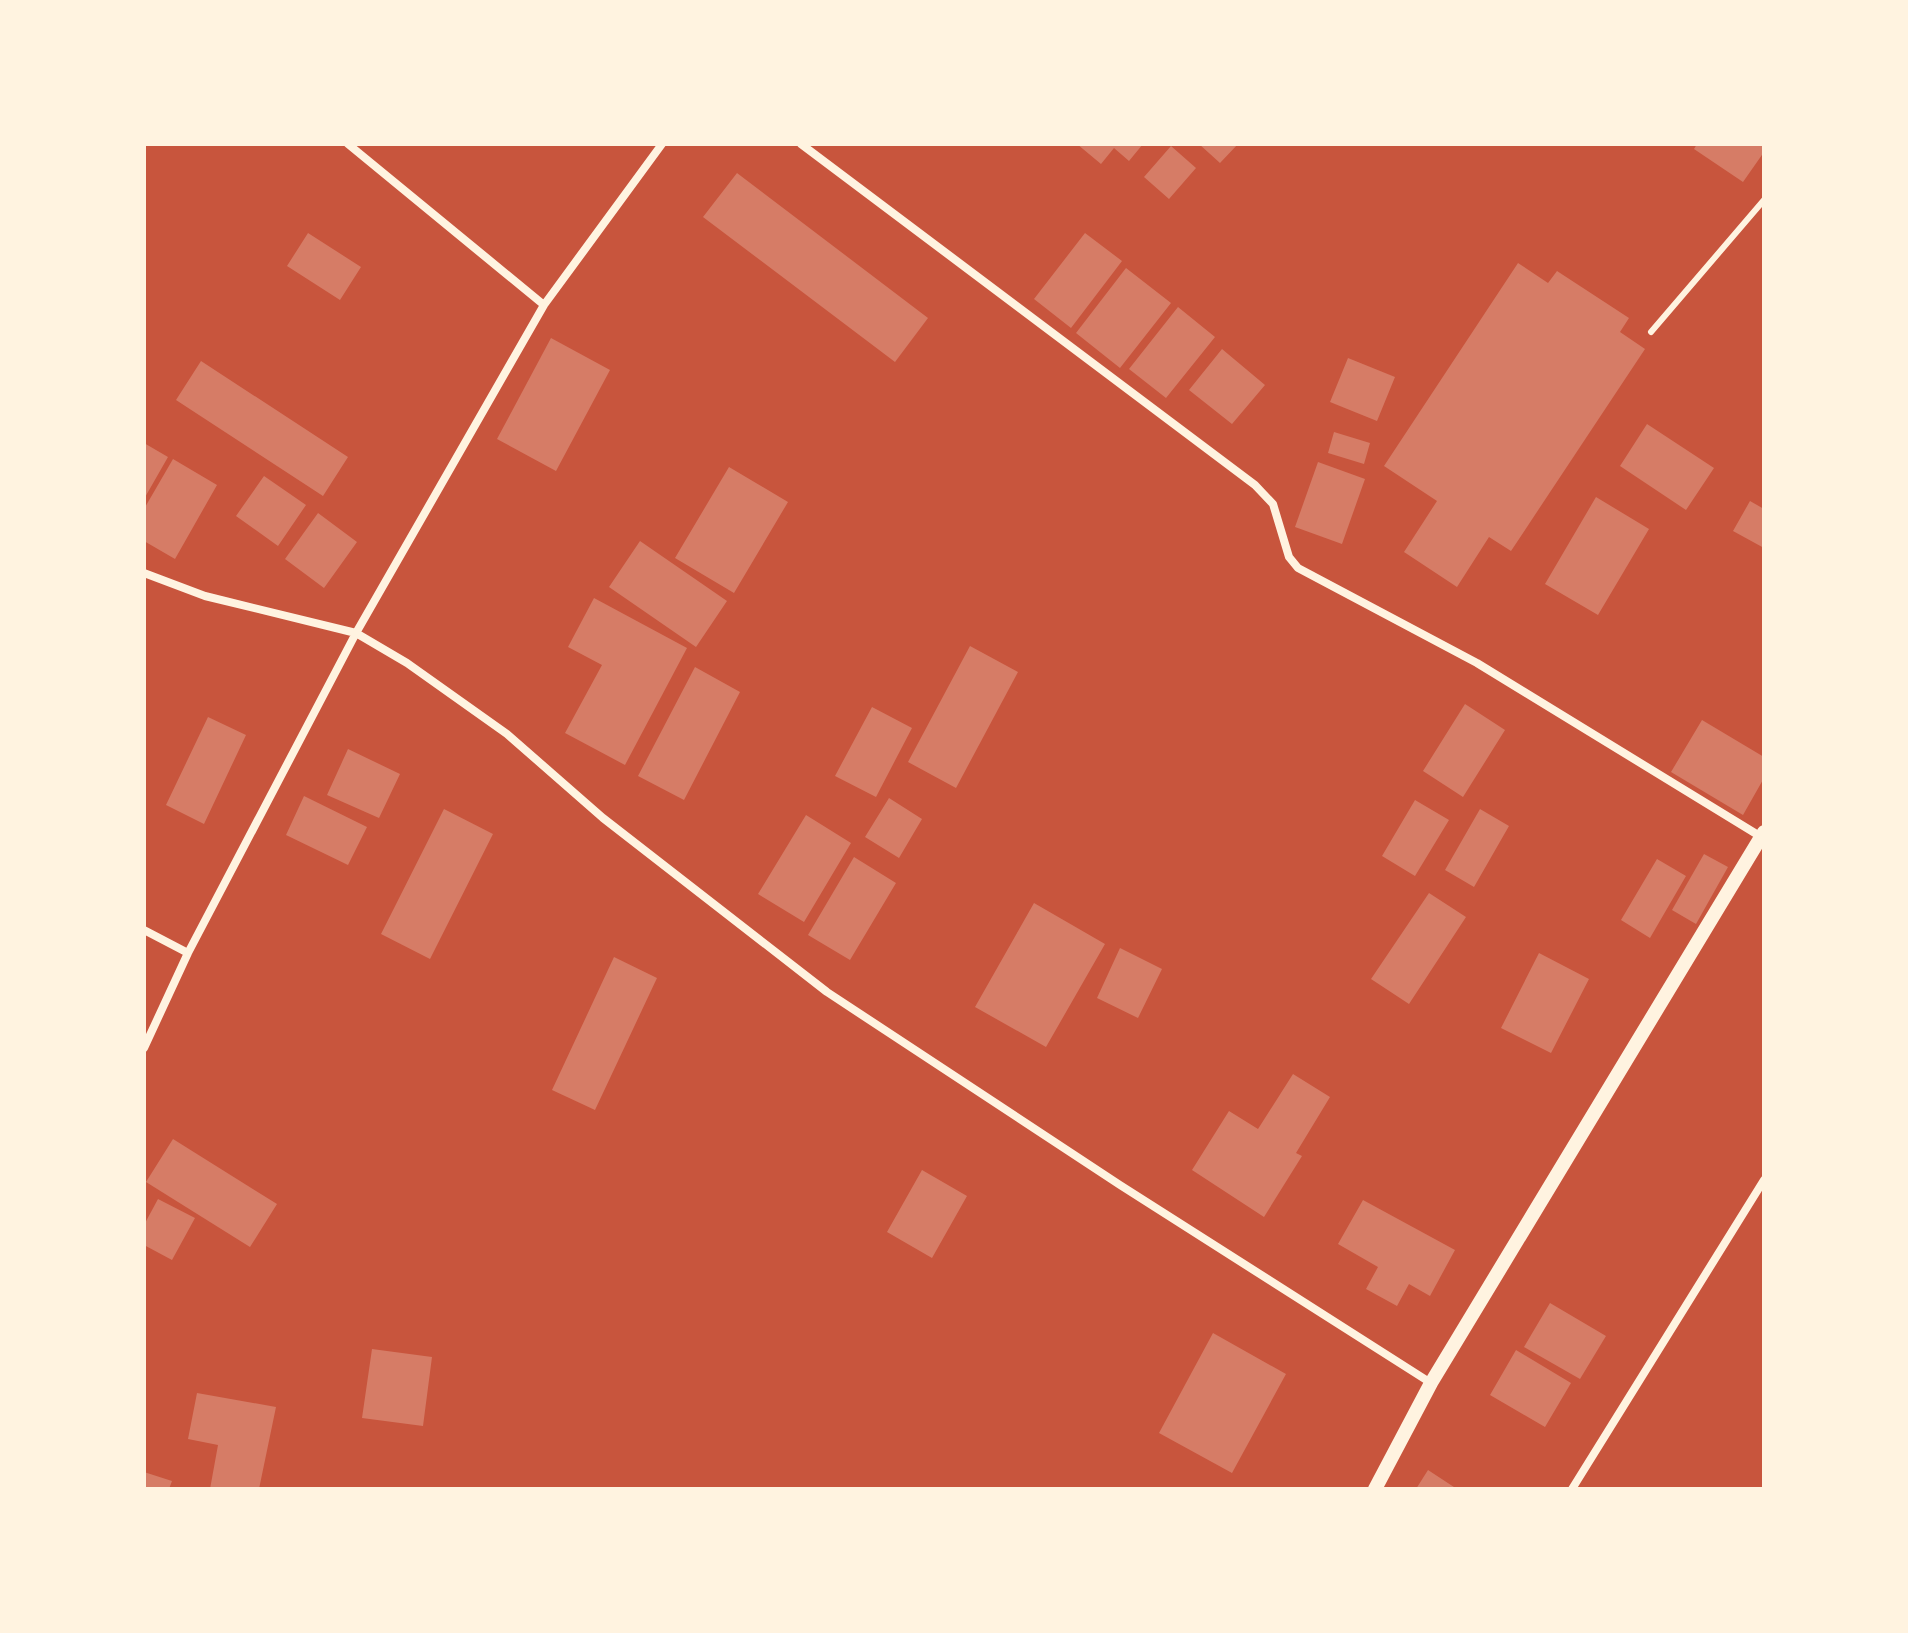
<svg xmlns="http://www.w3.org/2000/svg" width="1908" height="1633" viewBox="0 0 1908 1633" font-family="'PT Sans',sans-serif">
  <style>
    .building { fill: #d67c66 }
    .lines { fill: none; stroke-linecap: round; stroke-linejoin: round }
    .service { stroke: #fff3e0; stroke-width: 6 }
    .minor { stroke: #fff3e0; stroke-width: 8 }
    .tertiary { stroke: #fff3e0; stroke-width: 14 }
  </style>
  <rect width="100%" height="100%" fill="#c8553d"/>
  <path class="building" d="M1077 144H1143L1129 161 1114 148 1101 164Z
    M1199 144H1238L1220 163Z
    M1697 144H1764V152L1743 182 1694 149Z
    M1171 146 1196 168 1169 199 1144 177Z
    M737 173 928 318 895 362 703 217Z
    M308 233 361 267 340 300 287 266Z
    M1085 233 1122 261 1071 328 1034 299Z
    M1518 263 1548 283 1557 271 1629 318 1620 332 1645 349 1511 551 1489 537 1457 587 1404 552 1437 501 1384 466Z
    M1126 268 1171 303 1120 368 1076 333Z
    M1178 307 1215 337 1166 398 1129 369Z
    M551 338 610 370 556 471 497 439Z
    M1222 349 1265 385 1232 424 1189 390Z
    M1348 358 1395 377 1377 421 1330 402Z
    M201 361 348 457 323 496 176 400Z
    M1647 424 1714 468 1686 510 1620 466Z
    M1334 432 1370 443 1364 464 1328 453Z
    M144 443 168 457 144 499Z
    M173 459 217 485 175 559 144 541V509Z
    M1318 462 1365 479 1342 544 1295 527Z
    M729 467 788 502 734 593 675 558Z
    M264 476 306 505 278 546 236 516Z
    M1596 497 1649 529 1598 615 1545 584Z
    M1750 501 1764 509V548L1733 531Z
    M318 513 357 542 324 588 285 559Z
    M640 541 727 601 696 647 609 587Z
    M594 598 687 648 625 765 565 733 602 665 568 647Z
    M970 646 1018 672 956 788 908 762Z
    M695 667 740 692 684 800 638 776Z
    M1465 704 1505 730 1463 797 1423 771Z
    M872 707 912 728 876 797 835 776Z
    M208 717 246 735 204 824 166 805Z
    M1702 720 1764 757V778L1743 815 1671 772Z
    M348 749 400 774 379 818 327 795Z
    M304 796 367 827 348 865 286 835Z
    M889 798 922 819 899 858 865 837Z
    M1415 800 1449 820 1415 876 1382 856Z
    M444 809 493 834 430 959 381 934Z
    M1480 809 1509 826 1474 887 1445 870Z
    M806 815 851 843 804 922 758 894Z
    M1704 854 1728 867 1696 924 1672 910Z
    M854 857 896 883 850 960 808 935Z
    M1657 859 1686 876 1650 938 1621 920Z
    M1429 893 1466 917 1409 1004 1371 979Z
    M1034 903 1105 944 1046 1047 975 1007Z
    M1120 948 1162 969 1138 1018 1097 998Z
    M1539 953 1589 979 1551 1053 1501 1028Z
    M614 957 657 978 595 1110 552 1090Z
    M1293 1074 1330 1097 1296 1153 1302 1156 1264 1217 1192 1170 1229 1111 1258 1129Z
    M173 1139 277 1204 250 1247 146 1182Z
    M922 1170 967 1196 932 1258 887 1232Z
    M158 1199 195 1218 172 1260 144 1245V1225Z
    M1363 1200 1455 1250 1430 1296 1409 1284 1397 1306 1366 1289 1378 1267 1338 1244Z
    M1550 1303 1606 1336 1580 1379 1524 1347Z
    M1213 1333 1286 1374 1232 1473 1159 1433Z
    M372 1349 432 1357 423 1426 362 1418Z
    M1516 1350 1571 1383 1545 1427 1490 1395Z
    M197 1393 276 1407 259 1489H210L218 1445 188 1439Z
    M1428 1470 1457 1489H1416Z
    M144 1472 172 1481 169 1489H144Z"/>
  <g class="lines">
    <path class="service" d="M1651 332 1764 200"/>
    <path class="minor" d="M348 144 544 305
      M801 144 1255 485 1273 504 1289 557 1298 568 1477 663 1763 838
      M144 573 205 596 356 633 407 663 507 734 603 818 827 992 1120 1185 1431 1383
      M144 930 188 953
      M144 1048 188 953 356 633 544 305 662 144
      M1572 1489 1764 1180"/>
    <path class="tertiary" d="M1375 1489 1431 1383 1764 832"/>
  </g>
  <rect width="1908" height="1633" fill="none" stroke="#fff3e0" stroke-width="292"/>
</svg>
